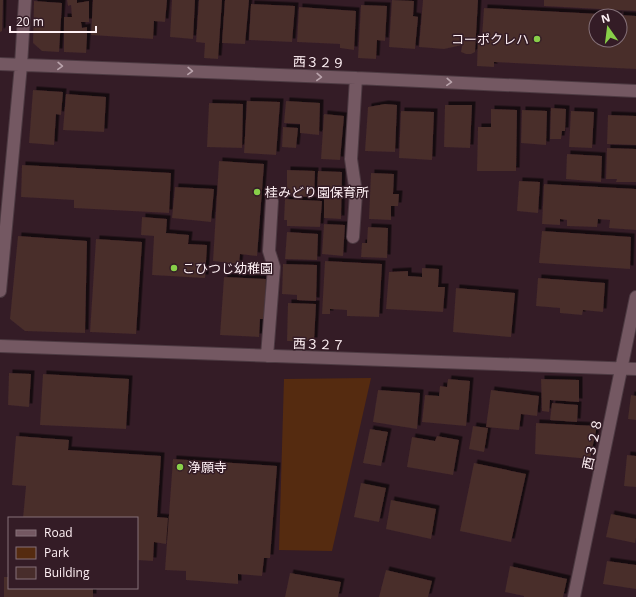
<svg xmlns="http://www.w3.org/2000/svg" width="636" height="597" viewBox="0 0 636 597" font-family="'Open Sans','Noto Sans JP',sans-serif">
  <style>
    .green { fill: #552b10 }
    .building { fill: #482d2b; filter: url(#shadow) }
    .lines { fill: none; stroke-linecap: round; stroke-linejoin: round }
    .street-casing { stroke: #4d3a42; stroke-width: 14 }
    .street { stroke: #745862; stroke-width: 12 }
    .oneway { stroke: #baa4ac }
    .poi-dot { fill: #88cf49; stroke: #341c26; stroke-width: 1.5 }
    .labels { text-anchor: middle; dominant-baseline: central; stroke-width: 3; stroke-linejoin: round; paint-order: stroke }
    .poi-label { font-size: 13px; fill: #fff1f5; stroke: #341c26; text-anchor: start }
    .street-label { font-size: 13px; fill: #fff1f5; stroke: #341c26 }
  </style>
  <defs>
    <filter id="shadow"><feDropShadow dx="3.5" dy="-3.5" stdDeviation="0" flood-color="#0009"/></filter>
  </defs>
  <rect width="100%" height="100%" fill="#341c26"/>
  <path class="green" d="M371 378 332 551 279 550 284 379Z"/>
  <path class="building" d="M0 0H3L2 31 0 32Z
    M67 0H77V3L89 1V22H81L82 28 87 27V36L86 53 64 52V17H72L71 5 68 6Z
    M93 0H167L165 22 154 21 153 39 91 35Z
    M172 0H195L193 39 170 37Z
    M199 0H222L218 59 204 58 205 43 196 42Z
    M225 0H249L245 44 222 43Z
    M392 0 414 1 413 16 418 17 415 49 389 47Z
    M423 0H478L475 52 471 54H466L461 52 462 45 444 49 419 47Z
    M544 0H636V11L544 6Z
    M34 1 62 3 59 52 42 51 33 43Z
    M251 4 295 6 292 42 249 40Z
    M361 5 387 6 385 41 377 40 376 59 358 58Z
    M299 7 356 11 354 50 340 48V44L297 42Z
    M484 8 619 15V16H596V40H620V15L636 16V69L494 62V67L477 66 478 37H482Z
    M33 90 63 92 61 115 56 114 54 145 29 143Z
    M66 94 106 97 104 132 63 130Z
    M247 101 280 102 276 155 244 153Z
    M286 101 320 103 319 135 300 133V124L284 123Z
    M209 103 243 104 242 148 207 147Z
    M385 104 397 105 395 152 365 151 368 107Z
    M445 105H472L470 148 444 147Z
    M551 108 566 109 565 131H562L561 139H550Z
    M491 109 517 110 516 171H477L478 127H491Z
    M522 110 547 111 546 145 521 143Z
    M401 111 434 112 432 160 399 158Z
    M571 111 594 112 592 148 569 147Z
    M324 114 344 116 340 160 321 159Z
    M608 115 636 116V145L607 144Z
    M283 127 298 128 296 148 282 147Z
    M607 148 636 149V182H616L617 179H606Z
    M567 154 602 156 601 182 566 179Z
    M219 161 264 164 257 256 240 254 239 264 213 261Z
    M22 165 171 173 169 213 74 208V200L21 197Z
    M287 170 315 171 314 197 287 196Z
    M318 171 342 172 341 219 324 218V194H317Z
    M371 173 394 174 393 194H399L398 206H391V220L369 219Z
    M519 181 540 182 538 213 517 211Z
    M544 184 636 189V230L609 228 610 220 598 219 597 227 567 226V220L560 219V225L542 224Z
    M175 187 214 189 211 222 172 218Z
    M285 199 322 201 320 227 287 226V220H284Z
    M142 217 167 219 166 233 189 235 188 244 207 245 205 278 152 275 154 236 141 235Z
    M324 224 345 225 343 256 322 254Z
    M368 227 388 228 387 258 361 257 362 243H367Z
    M542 231 631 237 630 269 539 263Z
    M287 232 318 234 317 260 285 259Z
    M18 236 87 241 85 333 25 331 10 319Z
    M96 239 142 242 136 334 90 332Z
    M325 261 382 264 379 317 347 316V310L330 309V314H322Z
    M283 264 317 265 316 301 297 300V295L282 294Z
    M422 268 439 269 438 287H445L443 312 386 309 389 272 408 271V276L422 277Z
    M224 277 266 279 264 319H260L259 337 220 335Z
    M538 278 605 283 603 312 583 310 582 315 560 313V308L536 306Z
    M456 288 515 293 511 337 453 332Z
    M288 303 316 304 314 341H287Z
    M9 373 31 374 29 407 8 405Z
    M43 374 129 379 126 429 40 425Z
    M448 379 470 381 466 426 422 422 425 395 439 396 440 386 447 387Z
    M541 379 579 380V402L550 400 549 412 542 411Z
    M378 390 420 393 417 429 373 422Z
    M491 390 539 396 537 416 521 414 519 430 486 427Z
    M631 395 636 396V420L628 419Z
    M552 403 578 405 577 422 550 420Z
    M536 423 597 426 590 459 535 454Z
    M473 426 488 428 484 452 469 449Z
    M370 429 388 432 381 466 363 463Z
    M16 436 69 440 68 450 161 456 157 517 168 518 166 544 154 542 153 561 137 560V518H23L26 486 12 485Z
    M437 436 459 440 453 475 407 467 412 437 435 441Z
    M627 455 636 456V487L624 486Z
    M173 459 277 466 270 558H264L262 576 238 574V584L186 580V571L165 570Z
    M474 463 526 474 511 542 460 531Z
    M361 483 386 488 379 522 354 517Z
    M391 500 436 509 431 539 386 529Z
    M611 514 636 519V538L635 543 606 537Z
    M607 561 636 565V589L603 584Z
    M510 566 567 579 563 597H524V596L505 592Z
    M386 570 432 581 428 597H379Z
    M290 573 341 582 338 597H285Z
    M4 577H9V588H93V597H4Z"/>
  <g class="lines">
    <defs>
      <path id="street" d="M0 64 356 78 636 91
        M353 237 356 193 351 159 356 78
        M0 291 21 65 25 0
        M0 346 636 369
        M267 356 274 267 269 251 272 201
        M574 597 636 297"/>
    </defs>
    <use href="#street" class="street-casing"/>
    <use href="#street" class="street"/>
  </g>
  <defs><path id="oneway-chevron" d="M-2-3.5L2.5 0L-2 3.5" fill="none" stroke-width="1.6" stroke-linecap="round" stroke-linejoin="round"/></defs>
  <g class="oneway">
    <use href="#oneway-chevron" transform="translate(60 66) rotate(2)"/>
    <use href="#oneway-chevron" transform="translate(190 71) rotate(2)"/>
    <use href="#oneway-chevron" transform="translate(319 77) rotate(2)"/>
    <use href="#oneway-chevron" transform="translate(449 82) rotate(3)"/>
  </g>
  <g class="poi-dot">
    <circle cx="537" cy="39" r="4"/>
    <circle cx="257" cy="192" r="4"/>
    <circle cx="174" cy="268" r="4"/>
    <circle cx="180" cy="467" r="4"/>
  </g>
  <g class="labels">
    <g class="poi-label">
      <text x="529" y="39" text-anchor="end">コーポクレハ</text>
      <text x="265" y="192">桂みどり園保育所</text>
      <text x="182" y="268">こひつじ幼稚園</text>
      <text x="188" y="467">浄願寺</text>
    </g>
    <g class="street-label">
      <text transform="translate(319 62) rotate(2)">西３２９</text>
      <text transform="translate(319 344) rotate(2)">西３２７</text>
      <text transform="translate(592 444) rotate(-78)">西３２８</text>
    </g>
  </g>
  <rect x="8" y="517" width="130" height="72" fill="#341c26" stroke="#857179"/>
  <rect x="16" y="530" width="20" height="6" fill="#745862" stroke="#857179"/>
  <text x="44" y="537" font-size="12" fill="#fff1f5">Road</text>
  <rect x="16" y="547" width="20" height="12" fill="#552b10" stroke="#857179"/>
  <text x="44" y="557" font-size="12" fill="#fff1f5">Park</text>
  <rect x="16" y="567" width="20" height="12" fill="#482d2b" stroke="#857179"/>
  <text x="44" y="577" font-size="12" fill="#fff1f5">Building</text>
  <g transform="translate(608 28) rotate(346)"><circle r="19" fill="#341c26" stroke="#857179"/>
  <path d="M0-3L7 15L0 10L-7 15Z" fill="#88cf49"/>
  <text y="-6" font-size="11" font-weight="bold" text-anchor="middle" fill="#fff1f5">N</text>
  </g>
  <path d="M10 26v6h86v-6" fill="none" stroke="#fff1f5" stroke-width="2"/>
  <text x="16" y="26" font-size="12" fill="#fff1f5" stroke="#341c26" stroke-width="3" paint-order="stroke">20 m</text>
</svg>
